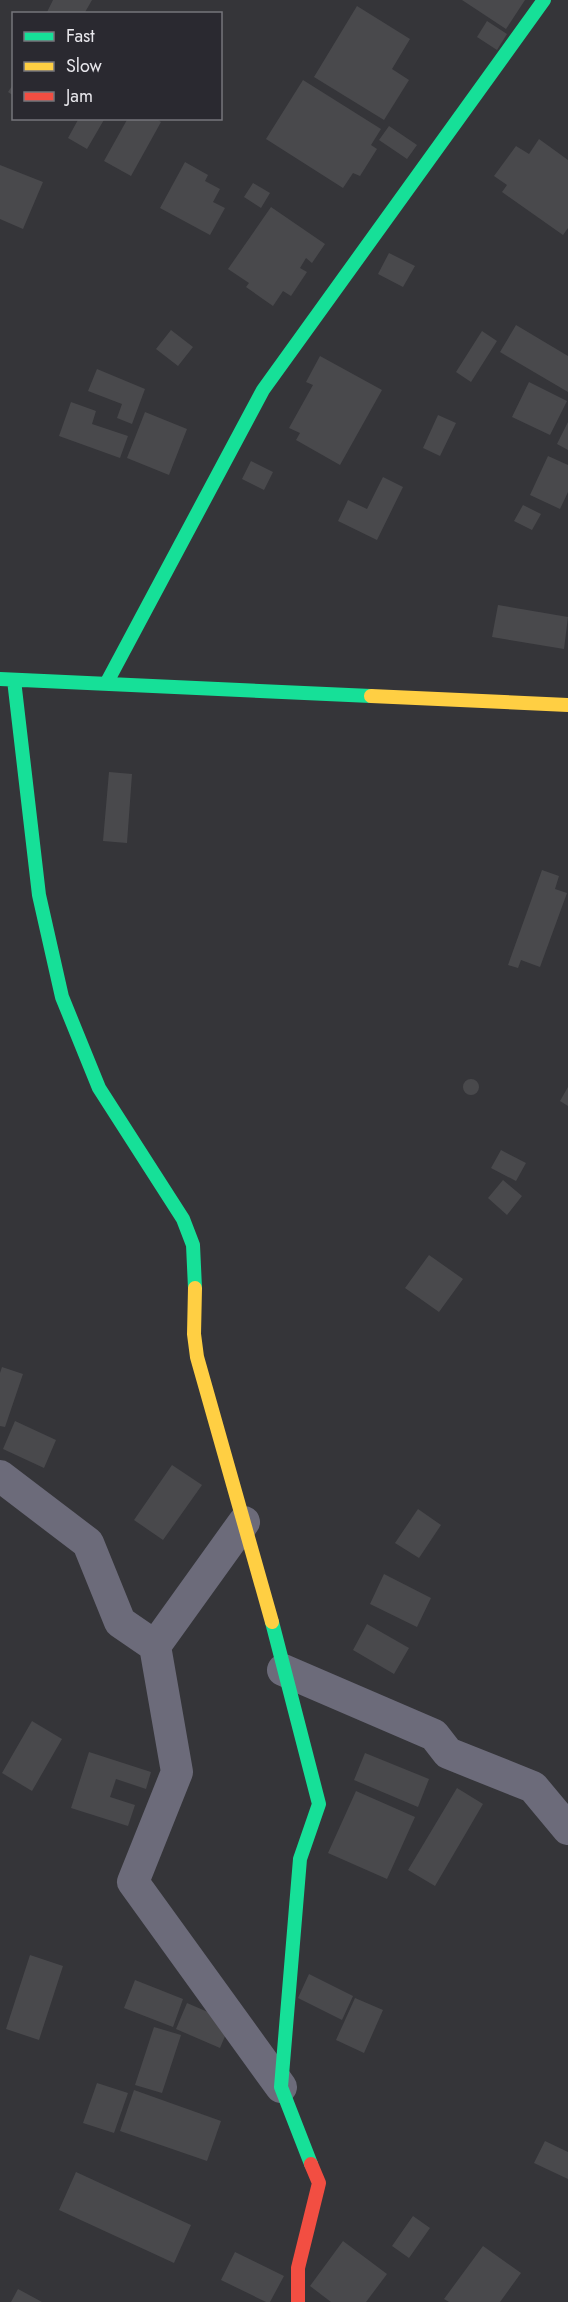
<svg xmlns="http://www.w3.org/2000/svg" width="568" height="2302" viewBox="0 0 568 2302" font-family="Jost,sans-serif">
  <style>
    .building { fill: #49494c }
    .lines { fill: none; stroke-linecap: round; stroke-linejoin: round }
    .street { stroke: #6c6b7a; stroke-width: 32 }
    .fast { stroke: #16e098; stroke-width: 14 }
    .slow { stroke: #ffcf43; stroke-width: 14 }
    .jam { stroke: #f24e42; stroke-width: 14 }
  </style>
  <rect width="100%" height="100%" fill="#353539"/>
  <path class="building" d="M53 0H92L84 14H46Z
    M462 0H525L506 29Z
    M357 6 410 39 392 69 409 80 384 120 314 77Z
    M487 21 507 34 497 50 477 37Z
    M303 80 381 129 371 145 377 149 360 176 353 173 343 188 266 139Z
    M14 83V96L8 92Z
    M79 118H105L87 149 68 138Z
    M128 118H155L161 122 131 176 104 161Z
    M389 126 417 145 407 159 379 140Z
    M539 139 568 160V228L563 235 502 192 507 185 494 176 516 146 529 154Z
    M185 162 208 175 205 181 220 189 213 202 225 208 210 235 160 208Z
    M0 165 43 182 23 229 0 219Z
    M253 183 270 193 261 208 244 197Z
    M271 207 325 244 312 263 306 258 300 268 307 272 291 296 283 291 273 306 246 287 249 283 228 269Z
    M389 253 415 266 403 287 378 274Z
    M516 325 568 356V392L500 352Z
    M171 330 193 347 178 366 156 349Z
    M482 331 497 341 471 382 456 372Z
    M320 356 382 390 340 465 296 440 300 433 289 428 313 385 306 382Z
    M97 369 145 389 132 424 117 418 122 404 88 391Z
    M529 382 567 401 550 435 512 417Z
    M71 402 96 411 92 424 128 436 120 458 59 436Z
    M145 412 187 429 169 475 127 458Z
    M438 415 456 423 440 456 423 448Z
    M568 422V450L557 444Z
    M548 456 568 465V492L560 509 530 495Z
    M251 461 273 472 264 490 242 479Z
    M383 477 403 487 377 540 338 521 348 500 367 509Z
    M523 505 541 514 532 530 514 521Z
    M498 605 568 617 564 649 492 637Z
    M109 772 132 774 127 843 103 841Z
    M542 870 559 876 555 889 567 893 540 967 521 960 518 968 508 965Z
    M463 1087a8 8 0 1 1 16 0a8 8 0 1 1-16 0Z
    M568 1087V1106L560 1101Z
    M501 1150 526 1163 516 1181 491 1168Z
    M503 1180 522 1196 507 1215 488 1198Z
    M429 1255 463 1279 439 1312 405 1288Z
    M2 1367 23 1374 5 1427 0 1426V1373Z
    M15 1421 56 1440 44 1468 3 1449Z
    M172 1465 202 1485 163 1540 134 1520Z
    M418 1509 441 1525 419 1558 395 1543Z
    M384 1574 431 1598 417 1627 370 1604Z
    M367 1624 409 1648 394 1674 353 1650Z
    M32 1721 62 1739 32 1791 2 1773Z
    M89 1752 151 1772 146 1789 116 1779 110 1797 135 1805 128 1826 71 1808Z
    M365 1753 429 1779 418 1807 354 1780Z
    M457 1788 483 1804 435 1886 408 1870Z
    M356 1791 415 1817 387 1879 328 1853Z
    M30 1955 63 1966 39 2040 6 2029Z
    M309 1974 353 1996 342 2020 298 1998Z
    M135 1980 183 1999 173 2027 124 2008Z
    M355 1998 383 2010 364 2053 336 2040Z
    M187 2003 231 2022 220 2048 176 2029Z
    M154 2027 181 2035 162 2093 135 2085Z
    M97 2083 128 2093 114 2133 83 2123Z
    M134 2090 221 2121 207 2161 120 2131Z
    M545 2141 568 2152V2179L534 2163Z
    M76 2172 191 2225 174 2263 59 2210Z
    M413 2216 430 2228 409 2258 392 2246Z
    M343 2241 387 2274 366 2302H331L310 2286Z
    M483 2246 521 2273 500 2302H449L444 2299Z
    M235 2252 284 2276 270 2302H266L221 2280Z
    M18 2289 42 2302H11Z"/>
  <g class="lines">
    <path class="street" d="M0 1476 88 1543 120 1622 155 1646
      M244 1522 155 1646 177 1772 133 1882 281 2087
      M283 1670 434 1735 448 1753 533 1787 568 1829"/>
    <path class="fast" d="M0 679 371 696
      M14 680 39 895 62 997 99 1088 183 1219 193 1245 195 1288
      M106 684 263 390 544 0
      M272 1622 319 1804 300 1859 281 2087 311 2164"/>
    <path class="slow" d="M371 696 568 705
      M195 1288 194 1334 197 1357 272 1622"/>
    <path class="jam" d="M298 2302V2268L319 2183 311 2164"/>
  </g>
  <rect x="12" y="12" width="210" height="108" fill="#2a2930" stroke="#76757b" stroke-width="1.5"/>
  <rect x="24" y="32" width="30" height="9" fill="#16e098" stroke="#76757b" stroke-width="1.5"/>
  <text x="66" y="42" font-size="18" fill="#e8e7ec">Fast</text>
  <rect x="24" y="62" width="30" height="9" fill="#ffcf43" stroke="#76757b" stroke-width="1.5"/>
  <text x="66" y="72" font-size="18" fill="#e8e7ec">Slow</text>
  <rect x="24" y="92" width="30" height="9" fill="#f24e42" stroke="#76757b" stroke-width="1.5"/>
  <text x="66" y="102" font-size="18" fill="#e8e7ec">Jam</text>
</svg>
